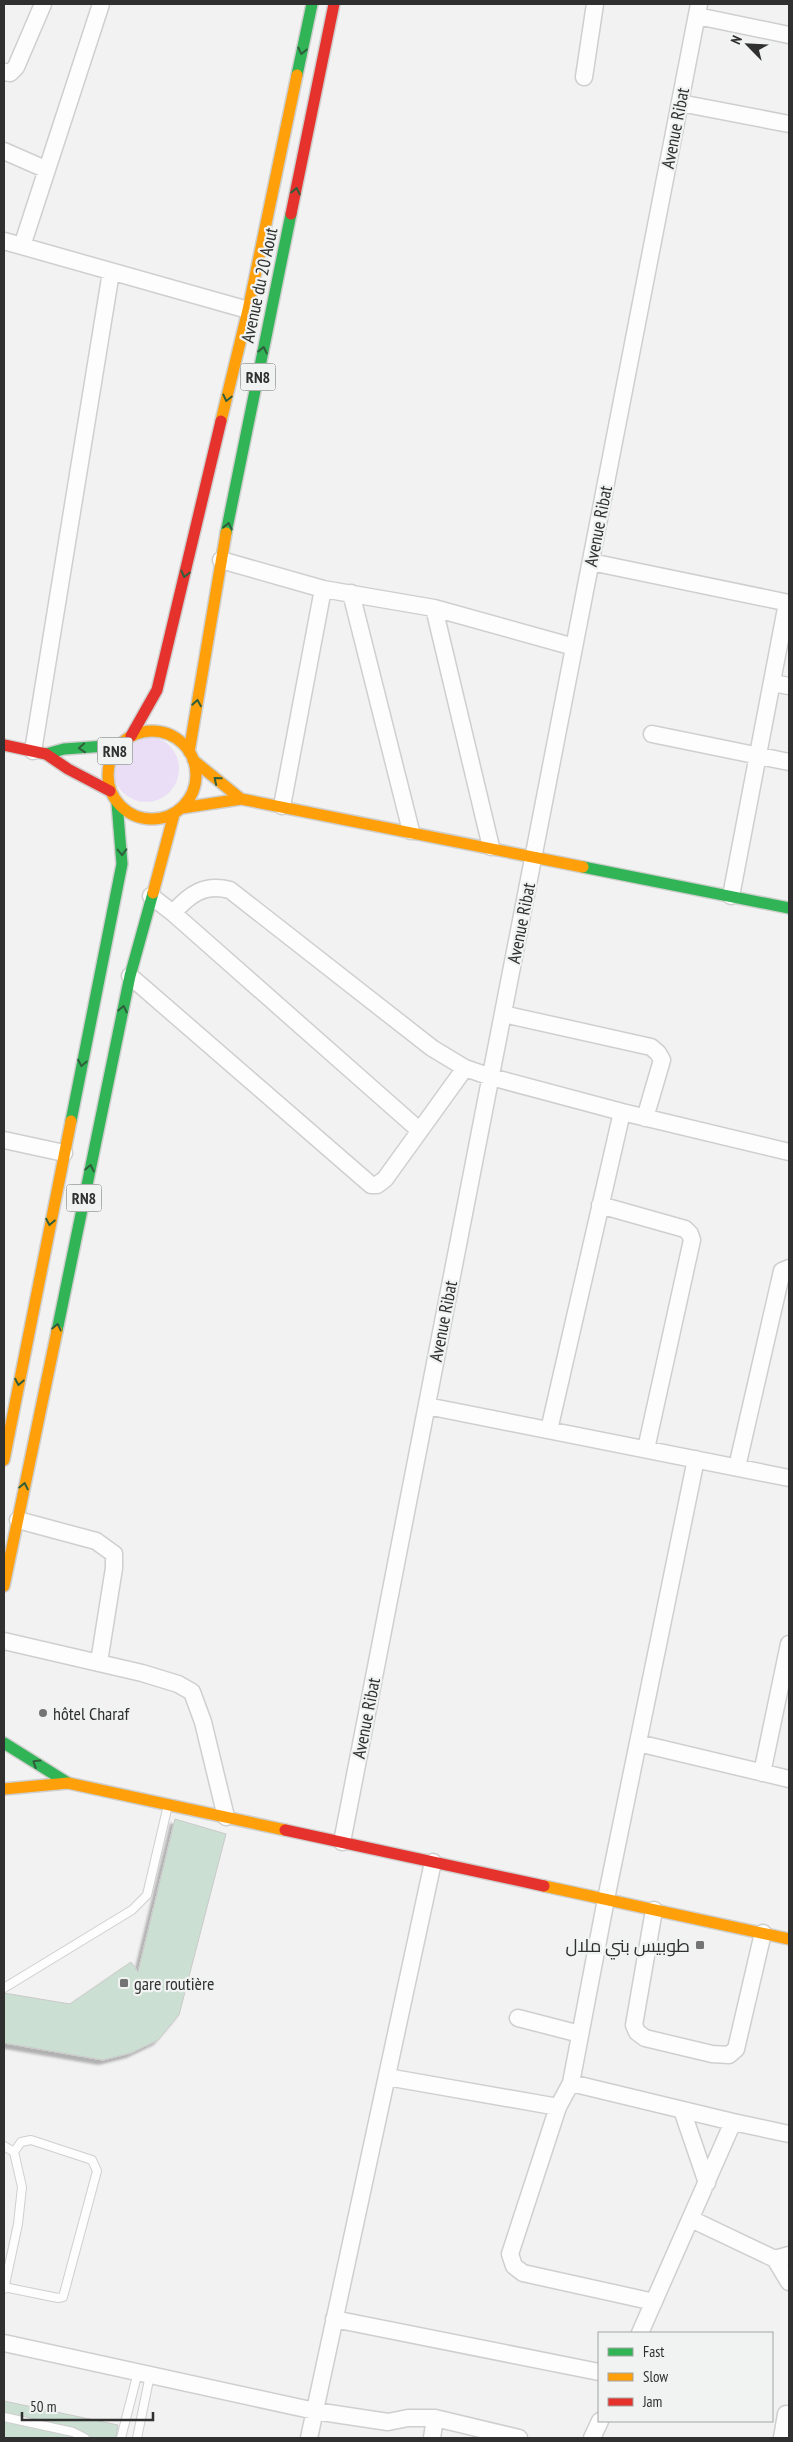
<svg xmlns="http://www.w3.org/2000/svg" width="793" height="2442" viewBox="0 0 793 2442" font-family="'PT Sans Narrow',Cairo,sans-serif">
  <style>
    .green { fill: #eadef7 }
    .building { fill: #ccdfd3; stroke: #c9cac9; filter: url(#shadow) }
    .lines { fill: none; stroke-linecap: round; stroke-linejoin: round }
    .lane-casing { stroke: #cecfce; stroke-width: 10 }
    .street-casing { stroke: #cecfce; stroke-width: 19 }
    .fast-casing { stroke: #cecfce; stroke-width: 14 }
    .slow-casing { stroke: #cecfce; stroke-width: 14 }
    .jam-casing { stroke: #cecfce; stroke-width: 14 }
    .lane { stroke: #fdfdfd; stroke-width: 8 }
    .street { stroke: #fdfdfd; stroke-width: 16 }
    .fast { stroke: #30b455; stroke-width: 11 }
    .slow { stroke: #ff9f0a; stroke-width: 11 }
    .jam { stroke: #e5322d; stroke-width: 11 }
    .oneway { stroke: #2f5e3c }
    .poi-dot { fill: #737473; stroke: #f0f3f1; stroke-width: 2 }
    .labels { text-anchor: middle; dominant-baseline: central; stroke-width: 4.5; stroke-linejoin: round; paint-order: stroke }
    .shield { fill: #f0f3f1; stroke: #696a69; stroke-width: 1 }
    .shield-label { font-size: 16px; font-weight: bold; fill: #2f302f }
    .street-label { font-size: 18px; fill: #2f302f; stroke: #f0f3f1 }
    .poi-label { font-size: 18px; fill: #2f302f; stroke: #f0f3f1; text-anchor: start }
  </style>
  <defs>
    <filter id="shadow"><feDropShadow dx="-4.5" dy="4.5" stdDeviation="1" flood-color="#0004"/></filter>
  </defs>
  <rect width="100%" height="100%" fill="#f1f2f1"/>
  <path class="green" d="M113 769a33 33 0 1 1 66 0a33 33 0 1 1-66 0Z"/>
  <path class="building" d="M175 1819 226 1834 179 2015 158 2040 131 2053 103 2060 4 2043V1993L70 2004 131 1962 138 1972Z
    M4 2401 118 2425 116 2438H4Z"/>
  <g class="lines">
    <defs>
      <path id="lane" d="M4 1988 132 1910 147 1895 168 1805
        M4 2146 14 2152 22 2187 18 2224 4 2289
        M4 2287 58 2298 63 2297 97 2171 92 2160 31 2140 21 2142 14 2152
        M4 2417 73 2432 85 2438
        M121 2438 138 2372
        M137 2438 150 2375"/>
      <path id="street" d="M697 16 789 35
        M4 72 10 73 16 67 43 4
        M584 77 595 4
        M680 103 789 124
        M4 151 45 169
        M4 241 248 310
        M22 246 101 4
        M221 560 323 589 434 608 574 647
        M591 562 789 603
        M351 593 411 831
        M434 608 491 847
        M772 683 789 686
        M652 734 789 762
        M33 751 111 272
        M282 806 323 589
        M151 896 173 913 419 1130
        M731 896 787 603
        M173 913C189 895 204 883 230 890L432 1048 465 1068 491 1077 622 1112 789 1152
        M130 976 371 1185H377L385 1179 465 1068
        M503 1014 651 1047 658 1053 662 1060 645 1118
        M4 1140 64 1153
        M600 1205 685 1229 690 1234 692 1240 646 1449
        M427 1406 789 1478
        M549 1430 622 1112
        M696 1459 606 1899 571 2083 733 2122
        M737 1467 782 1271 789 1268
        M18 1520 96 1541 114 1554V1568L99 1662
        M4 1641 142 1673 178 1684 192 1692 203 1722 226 1817
        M638 1743 789 1779
        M762 1773 789 1644
        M342 1842 699 4
        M654 1910 634 2025 637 2032 645 2038 712 2054 729 2055 736 2049 763 1933
        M518 2018 580 2034
        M387 2077 558 2107 571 2083
        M558 2107 510 2254 514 2266 523 2273 654 2302
        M682 2110 707 2183
        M691 2219 775 2259 789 2282
        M775 2259 789 2255
        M334 2319 599 2372
        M640 2333 733 2122 789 2134
        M4 2343 315 2411 388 2422 408 2418H435L519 2438
        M309 2438 433 1862
        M432 2438 435 2418
        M592 2438 600 2421
        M782 2438 786 2414"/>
      <path id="fast" d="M297 75 312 4
        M226 533 291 214
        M46 754 64 749 120 745
        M583 867 789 908
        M71 1121 122 864 117 803
        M57 1331 130 976 153 893
        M4 1743 68 1783"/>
      <path id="slow" d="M221 421 248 310 297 75
        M108 775a44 44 0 1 1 88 0a44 44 0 1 1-88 0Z
        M189 752 226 533
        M193 760 241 799
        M182 808 241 799 583 867
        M153 893 174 814
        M4 1460 71 1121
        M4 1586 57 1331
        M4 1789 68 1783 285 1830
        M544 1886 789 1939"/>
      <path id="jam" d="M291 214 334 4
        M131 736 157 690 221 421
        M4 745 46 754 68 769 110 791
        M285 1830 544 1886"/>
    </defs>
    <use href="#lane" class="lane-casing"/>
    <use href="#street" class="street-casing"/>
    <use href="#fast" class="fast-casing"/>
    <use href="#slow" class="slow-casing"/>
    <use href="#jam" class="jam-casing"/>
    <use href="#lane" class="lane"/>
    <use href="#street" class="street"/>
    <use href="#fast" class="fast"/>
    <use href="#slow" class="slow"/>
    <use href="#jam" class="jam"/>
  </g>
  <defs><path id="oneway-chevron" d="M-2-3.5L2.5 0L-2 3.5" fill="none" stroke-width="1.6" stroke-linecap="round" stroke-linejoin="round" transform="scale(1.25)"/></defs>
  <g class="oneway">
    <use href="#oneway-chevron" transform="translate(302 51) rotate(102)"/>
    <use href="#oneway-chevron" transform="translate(296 191) rotate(-78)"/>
    <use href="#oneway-chevron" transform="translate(263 350) rotate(-78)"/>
    <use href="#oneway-chevron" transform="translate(227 398) rotate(103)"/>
    <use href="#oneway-chevron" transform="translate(228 526) rotate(-78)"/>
    <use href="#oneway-chevron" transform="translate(185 574) rotate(103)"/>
    <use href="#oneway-chevron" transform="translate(197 703) rotate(-81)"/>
    <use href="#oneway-chevron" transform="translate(82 748) rotate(175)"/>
    <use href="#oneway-chevron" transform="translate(217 780) rotate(-141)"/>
    <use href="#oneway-chevron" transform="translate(122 852) rotate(89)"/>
    <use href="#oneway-chevron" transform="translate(123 1009) rotate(-78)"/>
    <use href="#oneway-chevron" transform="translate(82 1063) rotate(101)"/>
    <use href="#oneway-chevron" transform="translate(90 1168) rotate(-78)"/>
    <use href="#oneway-chevron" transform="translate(50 1222) rotate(101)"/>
    <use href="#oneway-chevron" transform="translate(57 1327) rotate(-78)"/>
    <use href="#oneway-chevron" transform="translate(19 1382) rotate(101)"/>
    <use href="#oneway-chevron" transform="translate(24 1486) rotate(-78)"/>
    <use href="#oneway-chevron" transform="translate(36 1763) rotate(-148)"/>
  </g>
  <g class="poi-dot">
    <circle cx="43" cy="1713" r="5"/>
    <rect x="695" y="1940" width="10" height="10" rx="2.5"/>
    <rect x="119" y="1978" width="10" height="10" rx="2.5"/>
  </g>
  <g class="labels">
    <g class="shield">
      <rect x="240.5" y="363.5" width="35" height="27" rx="4"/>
      <rect x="97.5" y="737.5" width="35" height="27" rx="4"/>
      <rect x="66.5" y="1184.5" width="35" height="27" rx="4"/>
    </g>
    <g class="shield-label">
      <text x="258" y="377">RN8</text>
      <text x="115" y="751">RN8</text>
      <text x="84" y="1198">RN8</text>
    </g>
    <g class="street-label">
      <text transform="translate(675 128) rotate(-79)">Avenue Ribat</text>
      <text transform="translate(259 285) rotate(-78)">Avenue du 20 Aout</text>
      <text transform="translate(598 526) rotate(-79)">Avenue Ribat</text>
      <text transform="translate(521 923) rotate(-79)">Avenue Ribat</text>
      <text transform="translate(443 1321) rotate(-79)">Avenue Ribat</text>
      <text transform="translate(366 1718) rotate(-79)">Avenue Ribat</text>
    </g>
    <g class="poi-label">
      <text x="53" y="1713">hôtel Charaf</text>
      <text x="690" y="1945" text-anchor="end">طوبيس بني ملال</text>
      <text x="134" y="1983">gare routière</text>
    </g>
  </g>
  <rect width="793" height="2442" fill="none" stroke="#2f302f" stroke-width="10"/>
  <rect x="598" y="2332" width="175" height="90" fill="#f0f3f1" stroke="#a3a5a3"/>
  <rect x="608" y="2348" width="25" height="8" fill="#30b455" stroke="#a3a5a3"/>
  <text x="643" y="2357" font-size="15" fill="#2f302f">Fast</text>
  <rect x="608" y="2373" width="25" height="8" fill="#ff9f0a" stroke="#a3a5a3"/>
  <text x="643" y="2382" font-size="15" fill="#2f302f">Slow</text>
  <rect x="608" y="2398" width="25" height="8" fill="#e5322d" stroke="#a3a5a3"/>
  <text x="643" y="2407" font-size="15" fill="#2f302f">Jam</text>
  <g transform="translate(748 45) rotate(294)" stroke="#f0f3f1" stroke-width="4" paint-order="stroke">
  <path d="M0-4L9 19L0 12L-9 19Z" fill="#2f302f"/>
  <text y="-8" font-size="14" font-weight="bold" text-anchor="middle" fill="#2f302f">N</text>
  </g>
  <path d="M22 2412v8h131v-8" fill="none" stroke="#2f302f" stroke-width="2.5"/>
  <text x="30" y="2412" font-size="15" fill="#2f302f" stroke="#f0f3f1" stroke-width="4" paint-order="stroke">50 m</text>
</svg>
